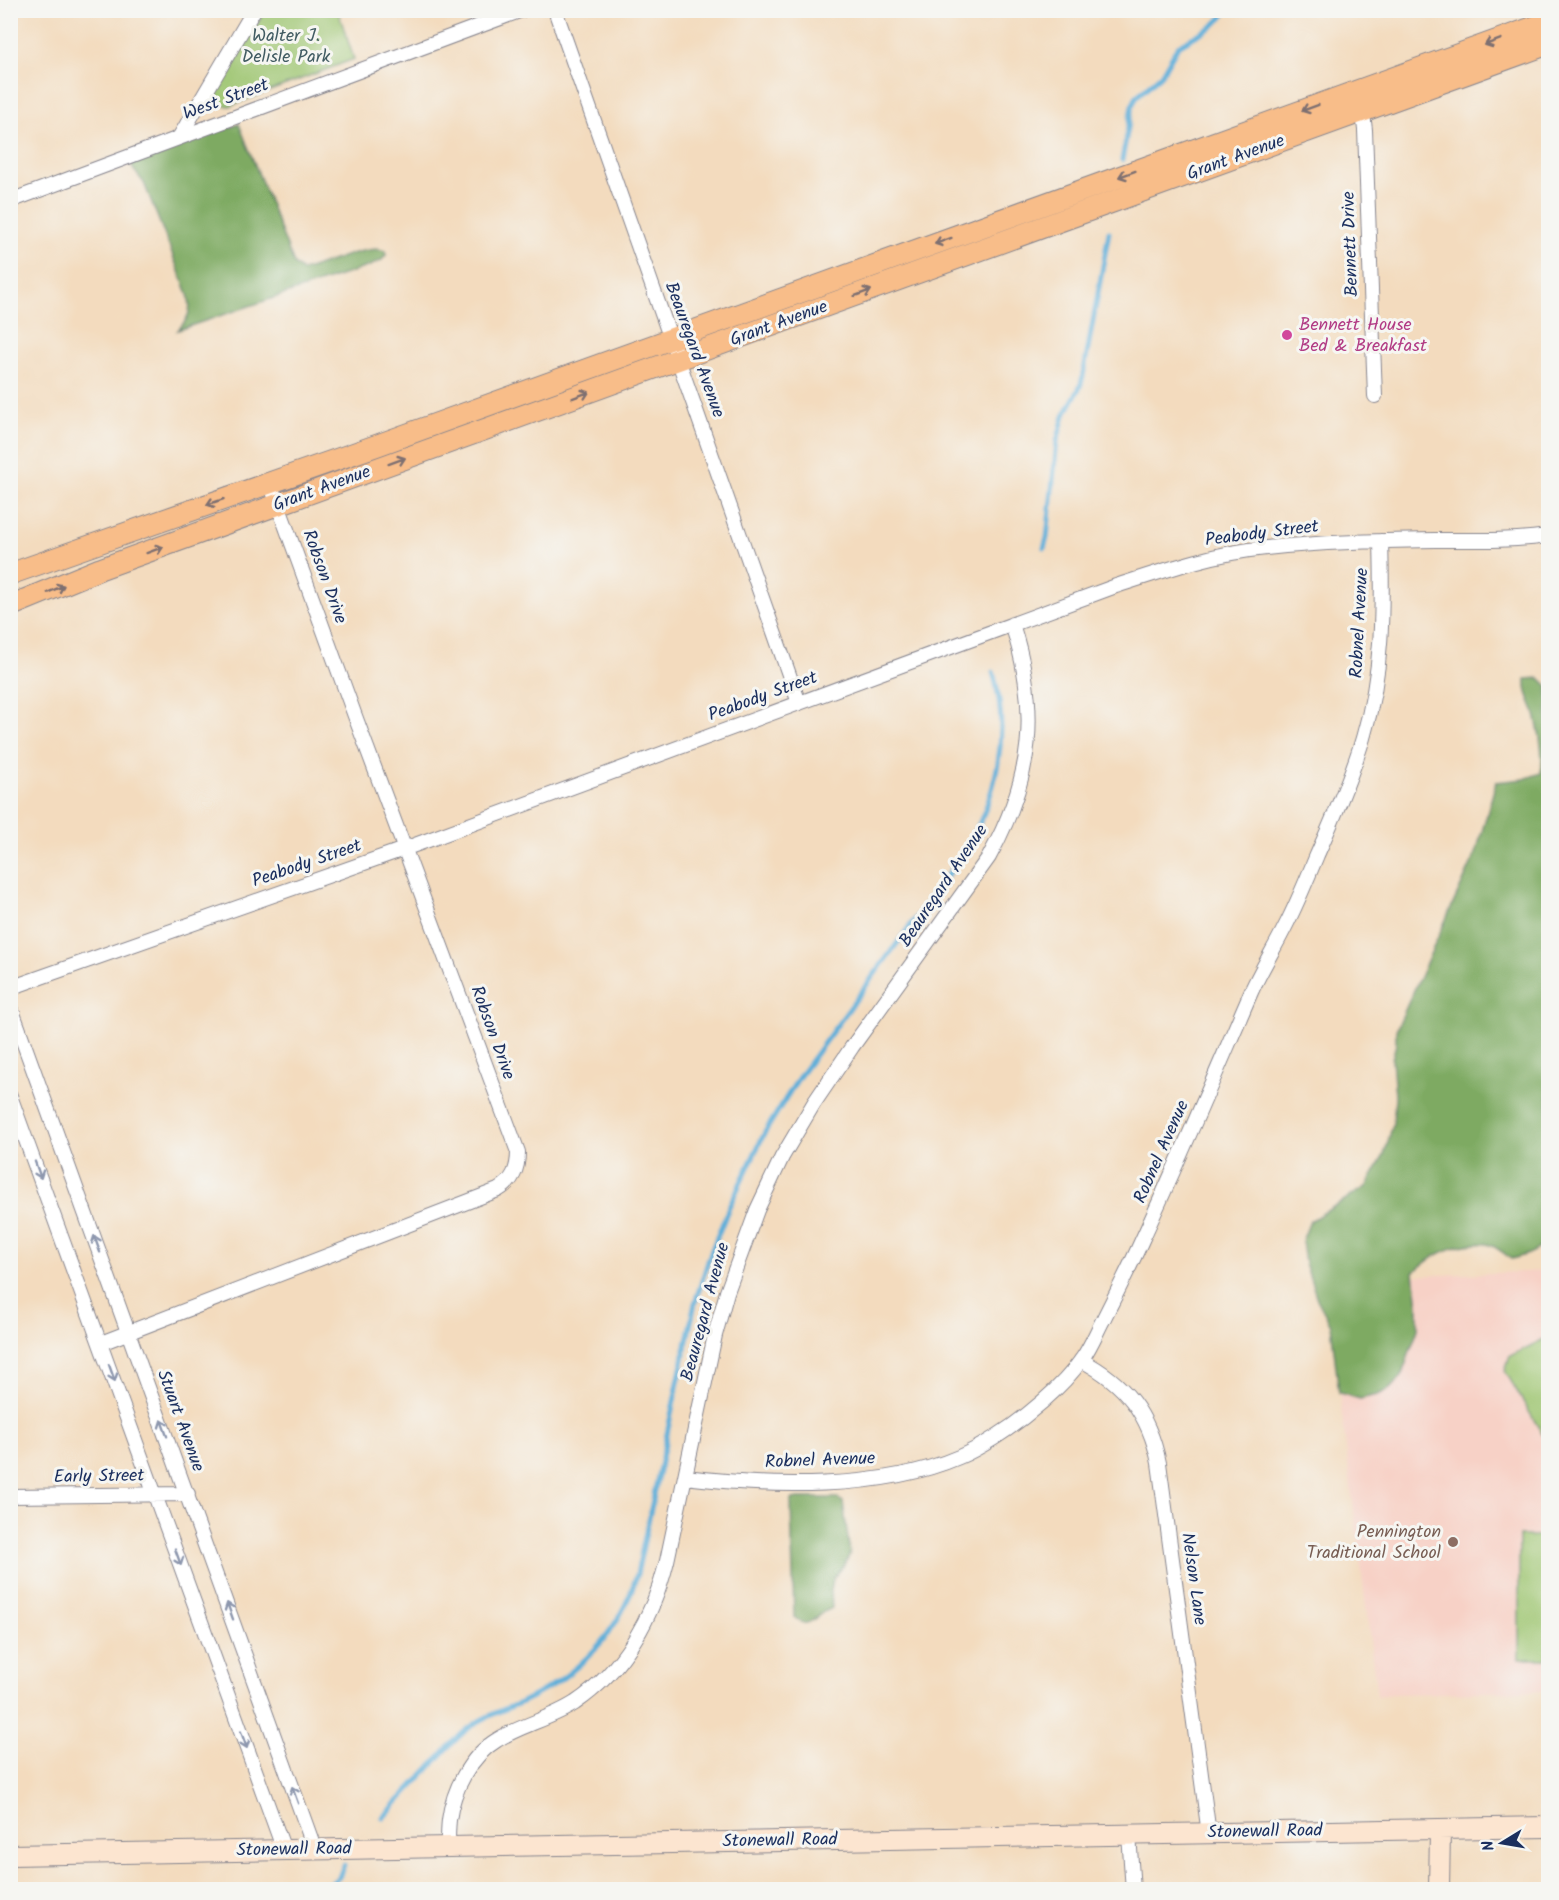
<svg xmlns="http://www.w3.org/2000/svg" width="1559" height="1900" viewBox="0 0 1559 1900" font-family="Kalam,sans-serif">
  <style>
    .built { fill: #f7d1c6 }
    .green { fill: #9dc570; stroke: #5c7a67; stroke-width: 1.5 }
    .forest { fill: #7eaa62; stroke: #4c6c60; stroke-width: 1.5 }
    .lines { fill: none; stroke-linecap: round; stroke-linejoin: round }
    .stream { stroke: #5fafd9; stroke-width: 5 }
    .street-casing { stroke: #87858e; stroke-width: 16 }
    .secondary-casing { stroke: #87858e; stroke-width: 22 }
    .primary-casing { stroke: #87858e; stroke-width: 23 }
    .street { stroke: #fff; stroke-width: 14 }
    .secondary { stroke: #fce5d0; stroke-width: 20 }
    .primary { stroke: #f8bd89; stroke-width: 21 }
    .oneway { stroke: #7e6f71 }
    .oneway2 { stroke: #8d97ae }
    .hotel-dot { fill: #d1479c; stroke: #f6f6f2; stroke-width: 2 }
    .education-dot { fill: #8d6e63; stroke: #f6f6f2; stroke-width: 2 }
    .labels { text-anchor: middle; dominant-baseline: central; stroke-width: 6; stroke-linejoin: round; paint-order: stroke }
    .park-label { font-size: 18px; fill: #425c63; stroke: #f6f6f2 }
    .street-label { font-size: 18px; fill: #1b2f5e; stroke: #f6f6f2 }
    .hotel-label { font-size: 18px; fill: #b23c85; stroke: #f6f6f2; text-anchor: start }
    .education-label { font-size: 18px; fill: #785e54; stroke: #f6f6f2; text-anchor: end }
  </style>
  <rect width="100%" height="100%" fill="#f6f6f2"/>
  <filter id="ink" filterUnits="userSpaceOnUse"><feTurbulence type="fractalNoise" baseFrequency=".0167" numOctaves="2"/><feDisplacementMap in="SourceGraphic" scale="12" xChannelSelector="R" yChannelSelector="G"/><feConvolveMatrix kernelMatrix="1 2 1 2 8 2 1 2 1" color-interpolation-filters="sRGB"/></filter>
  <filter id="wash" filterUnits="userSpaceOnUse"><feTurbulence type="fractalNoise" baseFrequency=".008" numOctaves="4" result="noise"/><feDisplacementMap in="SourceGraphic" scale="24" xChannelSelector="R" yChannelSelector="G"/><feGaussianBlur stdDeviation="1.35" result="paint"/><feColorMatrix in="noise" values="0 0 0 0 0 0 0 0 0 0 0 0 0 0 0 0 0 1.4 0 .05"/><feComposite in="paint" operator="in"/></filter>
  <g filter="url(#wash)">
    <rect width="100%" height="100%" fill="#f3dbbe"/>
    <path class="built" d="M1548 1271V1691L1394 1694 1377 1696 1325 1279Z"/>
    <path class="green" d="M265 11H338L354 59 230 106 222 105 216 100 215 93 218 86Z
      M1548 1337V1441L1547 1442 1505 1371 1510 1356Z
      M1519 1536H1548V1659H1519Z"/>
    <path class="forest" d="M239 124 294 264 302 271C322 266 368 243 385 251L386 255 382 260 370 266 178 330C189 318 192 310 188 294L144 183 133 169 131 163Z
      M1540 678 1548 686V1221H1544C1551 1249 1534 1253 1511 1259 1504 1253 1496 1246 1487 1244 1483 1243 1477 1244 1473 1244 1449 1246 1430 1257 1414 1272L1418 1306V1329L1401 1377 1390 1389 1378 1395 1360 1399 1339 1393 1331 1325 1317 1299 1305 1263 1302 1241 1310 1221 1366 1187 1384 1155 1393 1124 1395 1096 1392 1059 1396 1044V1030L1476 853 1496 782 1524 779 1541 773C1544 752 1540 732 1534 711 1530 699 1525 693 1526 679Z
      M798 1498H838L843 1502 850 1554 844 1565 833 1579 831 1591 832 1608C829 1610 825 1611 822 1613 812 1620 807 1629 794 1618L791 1502 793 1499Z"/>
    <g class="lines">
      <path class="stream" d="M1122 160 1132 106 1137 96 1161 75 1178 46 1213 26 1224 15 1227 10
        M1044 548 1047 538 1057 441 1064 416 1080 387 1083 376 1109 232
        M383 1818C400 1799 418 1780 436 1761 448 1748 460 1733 476 1723 490 1714 506 1709 522 1702 577 1676 620 1634 637 1574L695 1303 710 1255 729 1207 765 1132 799 1077 965 851C997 797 1011 734 993 672
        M323 1890 339 1877 344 1865"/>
    </g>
  </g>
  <g filter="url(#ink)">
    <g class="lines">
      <defs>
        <path id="street" d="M555 10 799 703
          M1362 105 1365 130 1375 396
          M180 136 254 10
          M10 201 522 10
          M10 988 404 849 1116 586C1165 570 1214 553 1266 548 1322 542 1378 541 1435 540 1473 540 1511 541 1548 536
          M10 1005 315 1850
          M10 1096 284 1850
          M101 1343 498 1190C513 1181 518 1169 518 1152L355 716 270 483
          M1081 1360C1125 1383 1149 1414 1159 1463L1209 1834
          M685 1477C768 1487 881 1491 959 1457 971 1452 983 1445 994 1438 1024 1419 1062 1388 1082 1359 1091 1346 1097 1331 1104 1318 1117 1292 1130 1267 1142 1240 1180 1158 1215 1075 1251 992 1261 970 1274 949 1285 927 1297 904 1307 879 1317 855 1334 817 1351 778 1363 738 1383 671 1383 610 1381 541
          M10 1496 188 1494
          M1129 1835 1133 1890
          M448 1847C448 1838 448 1829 449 1820 453 1790 470 1756 497 1740 521 1725 550 1719 575 1703 624 1670 653 1617 667 1561L715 1335 727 1292 757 1210 782 1157 814 1103 852 1047 989 857C1033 777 1040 711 1012 624"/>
        <path id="secondary" d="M10 1855 1548 1827
          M1439 1890 1440 1829"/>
        <path id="primary" d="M10 574 375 446 1548 22
          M10 606 100 569 1548 44"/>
      </defs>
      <use href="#street" class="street-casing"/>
      <use href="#secondary" class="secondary-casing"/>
      <use href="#primary" class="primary-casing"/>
      <use href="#street" class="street"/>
      <use href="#secondary" class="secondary"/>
      <use href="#primary" class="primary"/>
    </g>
    <defs><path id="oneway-shaft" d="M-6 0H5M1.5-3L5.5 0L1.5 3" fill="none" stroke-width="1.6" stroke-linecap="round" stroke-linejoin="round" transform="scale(1.5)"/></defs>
    <g class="oneway">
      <use href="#oneway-shaft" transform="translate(1493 42) rotate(160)"/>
      <use href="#oneway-shaft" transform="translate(1310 108) rotate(160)"/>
      <use href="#oneway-shaft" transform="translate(1127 174) rotate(160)"/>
      <use href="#oneway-shaft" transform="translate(943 241) rotate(160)"/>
      <use href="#oneway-shaft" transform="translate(863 293) rotate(-20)"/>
      <use href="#oneway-shaft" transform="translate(581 395) rotate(-20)"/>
      <use href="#oneway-shaft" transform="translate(397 461) rotate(-20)"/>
      <use href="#oneway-shaft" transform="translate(215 502) rotate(161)"/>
      <use href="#oneway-shaft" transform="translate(155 550) rotate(-20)"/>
      <use href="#oneway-shaft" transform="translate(56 589) rotate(-24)"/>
    </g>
    <g class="oneway2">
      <use href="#oneway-shaft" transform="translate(38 1170) rotate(70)"/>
      <use href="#oneway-shaft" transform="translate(97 1244) rotate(-110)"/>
      <use href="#oneway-shaft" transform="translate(112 1373) rotate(70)"/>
      <use href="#oneway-shaft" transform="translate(164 1428) rotate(-110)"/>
      <use href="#oneway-shaft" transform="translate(178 1557) rotate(70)"/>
      <use href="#oneway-shaft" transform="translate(230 1611) rotate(-110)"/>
      <use href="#oneway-shaft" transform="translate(244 1740) rotate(70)"/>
      <use href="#oneway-shaft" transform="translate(295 1795) rotate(-110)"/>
    </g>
  </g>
  <circle class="hotel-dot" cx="1287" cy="335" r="6"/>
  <circle class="education-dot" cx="1453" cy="1542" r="6"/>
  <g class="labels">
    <g class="park-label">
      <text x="286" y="36">Walter J.<tspan x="286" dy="21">Delisle Park</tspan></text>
    </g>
    <g class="street-label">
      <text transform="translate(226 100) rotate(-20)">West Street</text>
      <text transform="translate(1236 158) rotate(-20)">Grant Avenue</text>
      <text transform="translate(1351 244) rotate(-92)">Bennett Drive</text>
      <text transform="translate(779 324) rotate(-20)">Grant Avenue</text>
      <text transform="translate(694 350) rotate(70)">Beauregard Avenue</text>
      <text transform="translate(322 489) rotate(-20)">Grant Avenue</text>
      <text transform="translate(1262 534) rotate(-7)">Peabody Street</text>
      <text transform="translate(324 577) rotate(70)">Robson Drive</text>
      <text transform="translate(1360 623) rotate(-87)">Robnel Avenue</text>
      <text transform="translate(763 697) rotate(-20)">Peabody Street</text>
      <text transform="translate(307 864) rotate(-19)">Peabody Street</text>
      <text transform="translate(944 886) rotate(-56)">Beauregard Avenue</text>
      <text transform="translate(492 1033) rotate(70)">Robson Drive</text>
      <text transform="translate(1162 1152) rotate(-66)">Robnel Avenue</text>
      <text transform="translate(706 1312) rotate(-75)">Beauregard Avenue</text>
      <text transform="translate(180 1421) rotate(70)">Stuart Avenue</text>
      <text transform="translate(820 1461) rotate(-2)">Robnel Avenue</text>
      <text transform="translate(99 1477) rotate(-1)">Early Street</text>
      <text transform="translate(1193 1579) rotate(82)">Nelson Lane</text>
      <text transform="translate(1265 1832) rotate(-1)">Stonewall Road</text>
      <text transform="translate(780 1841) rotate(-1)">Stonewall Road</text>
      <text transform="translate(294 1850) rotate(-1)">Stonewall Road</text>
    </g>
    <g class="hotel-label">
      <text x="1299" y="325">Bennett House<tspan x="1299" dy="21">Bed &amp; Breakfast</tspan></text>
    </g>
    <g class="education-label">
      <text x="1441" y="1532">Pennington<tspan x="1441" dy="21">Traditional School</tspan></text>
    </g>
  </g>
  <rect width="1559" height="1900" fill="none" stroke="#f6f6f2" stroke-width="36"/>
  <g transform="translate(1502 1843) rotate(259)" stroke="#f6f6f2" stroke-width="4.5" paint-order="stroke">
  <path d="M0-4.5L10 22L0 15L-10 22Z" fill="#1b2f5e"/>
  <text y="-9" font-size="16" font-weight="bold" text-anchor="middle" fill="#1b2f5e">N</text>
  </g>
</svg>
